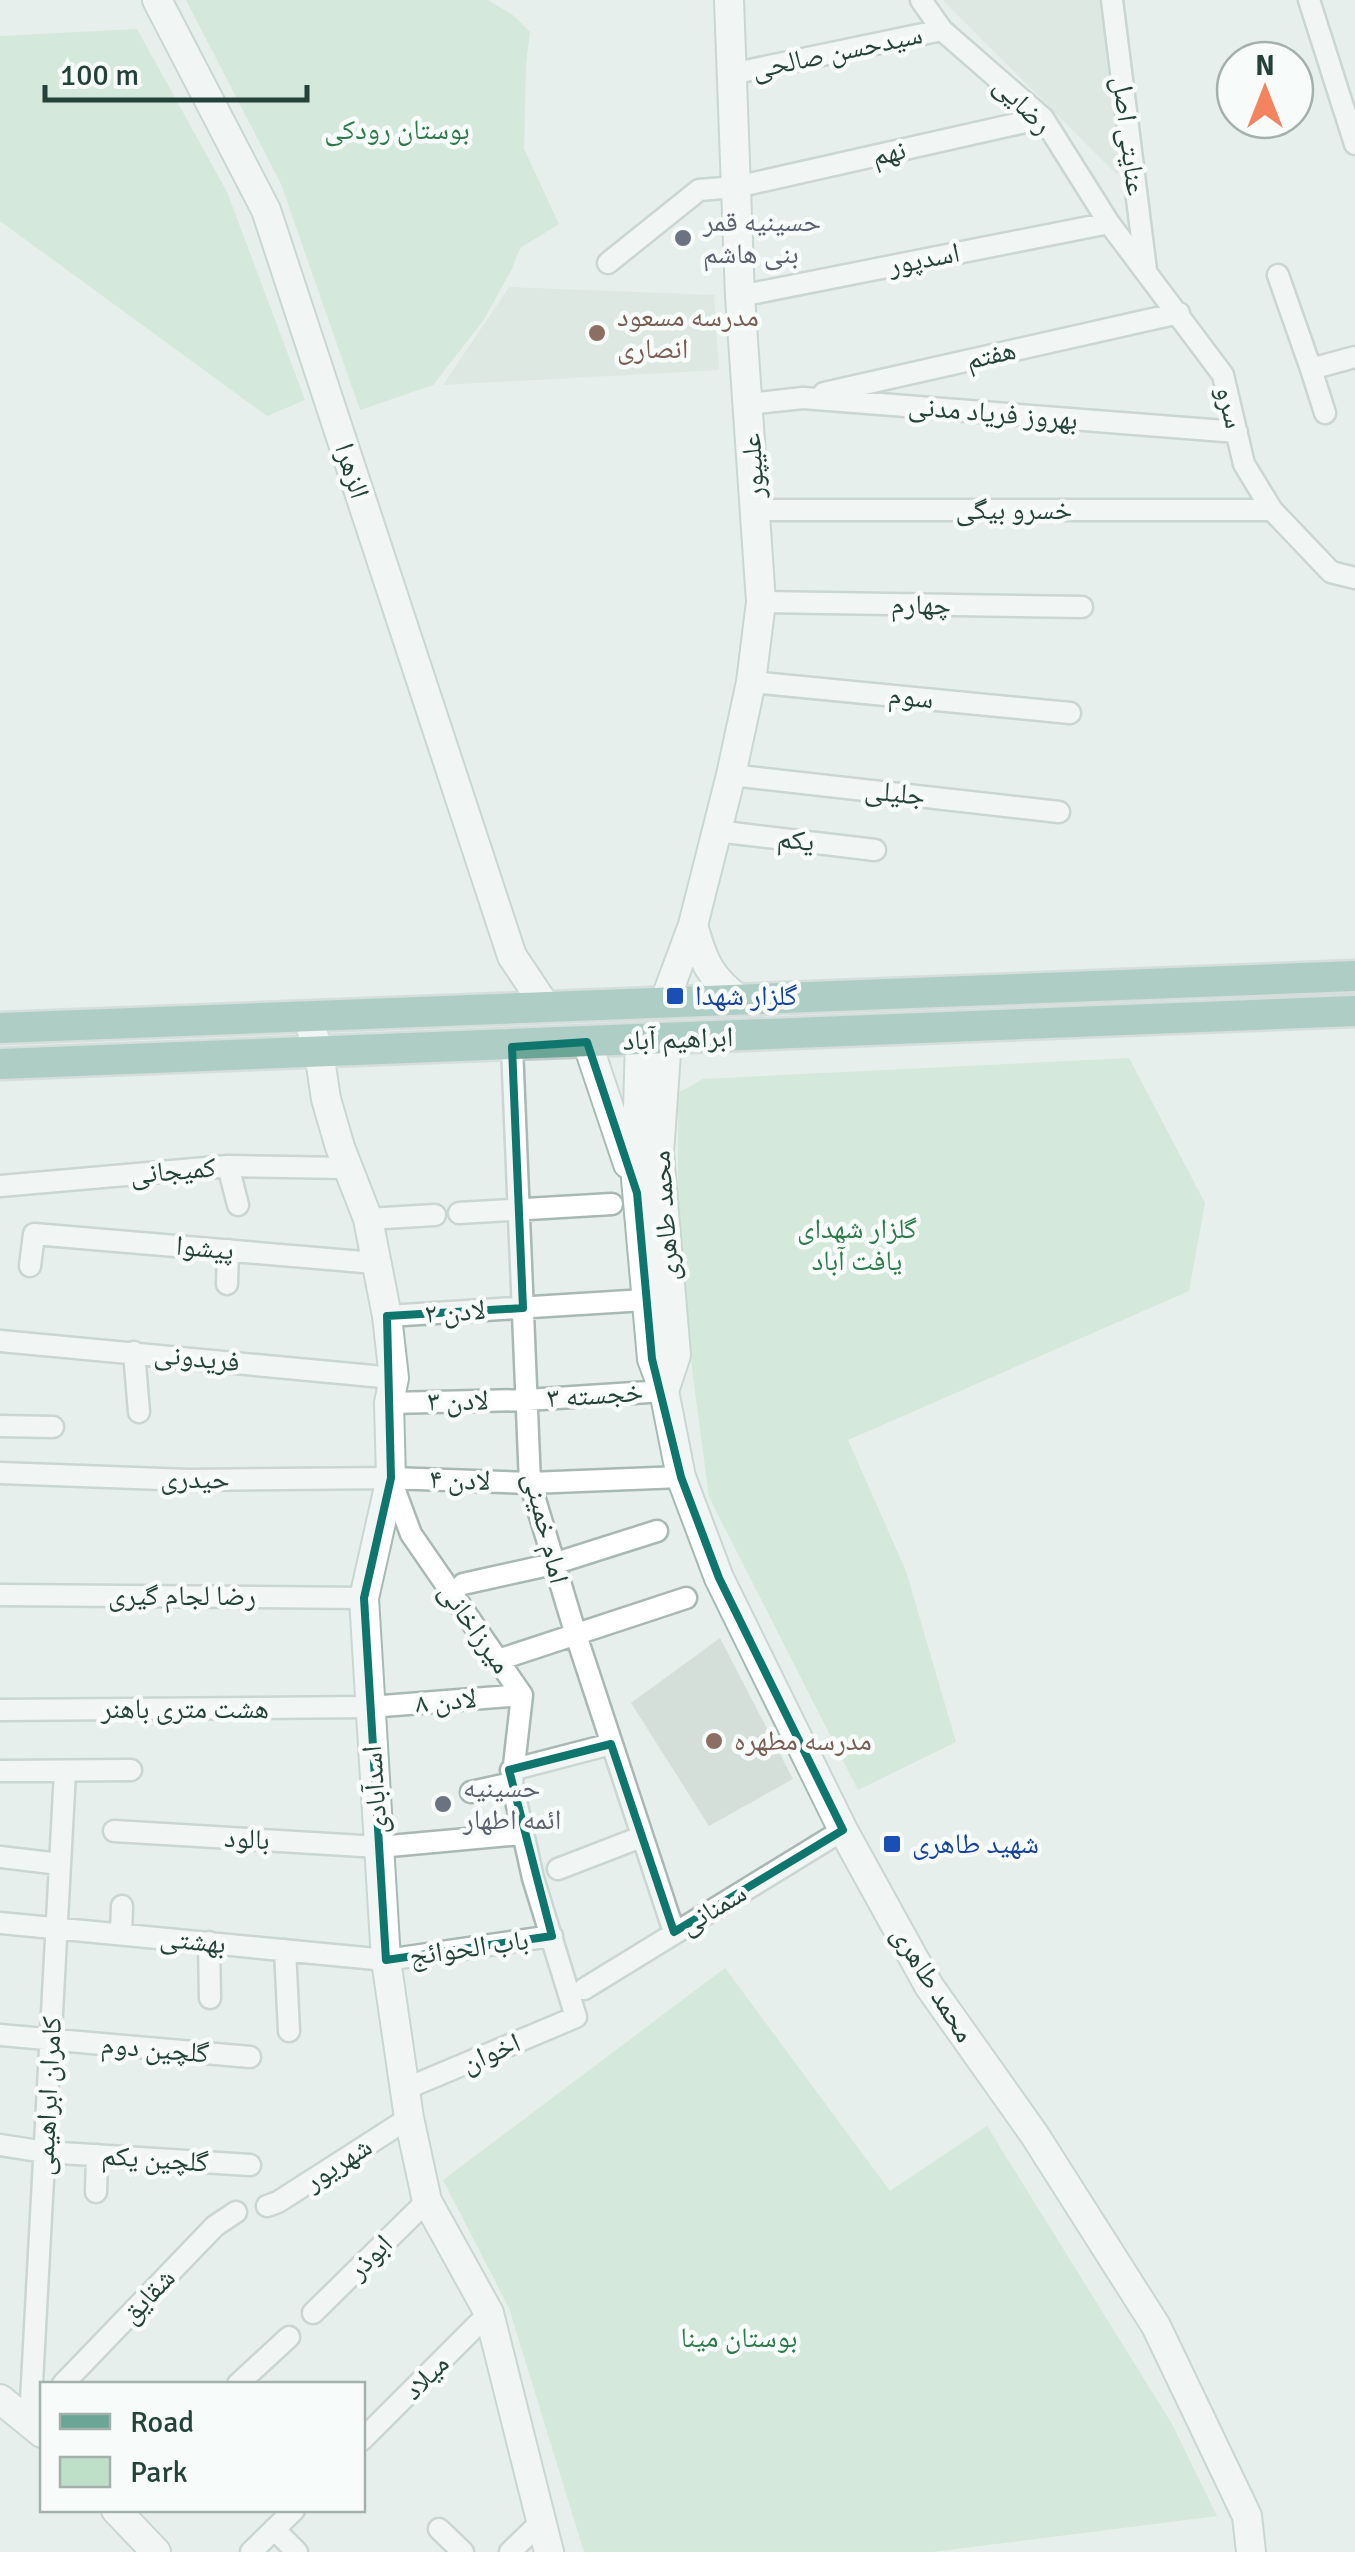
<svg xmlns="http://www.w3.org/2000/svg" width="1355" height="2552" viewBox="0 0 1355 2552" font-family="Signika,'Noto Naskh Arabic',sans-serif">
  <style>
    .built { fill: #d4dfda }
    .green { fill: #bfe0c8 }
    .lines { fill: none; stroke-linecap: round; stroke-linejoin: round }
    .street-casing { stroke: #a8b8b2; stroke-width: 25 }
    .secondary-casing { stroke: #a4bbb3; stroke-width: 32 }
    .primary-casing { stroke: #c2cac8; stroke-width: 35 }
    .street { stroke: #fff; stroke-width: 20 }
    .secondary { stroke: #fff; stroke-width: 28 }
    .primary { stroke: #6aa596; stroke-width: 30 }
    .marked { fill: none; stroke: #0f766e; stroke-width: 8; stroke-linejoin: round }
    .worship-dot { fill: #6b7280; stroke: #f7fbf9; stroke-width: 4 }
    .education-dot { fill: #8d6e63; stroke: #f7fbf9; stroke-width: 4 }
    .transit-dot { fill: #1a4fb4; stroke: #f7fbf9; stroke-width: 4 }
    .labels { text-anchor: middle; dominant-baseline: central; stroke-width: 9; stroke-linejoin: round; paint-order: stroke }
    .street-label { font-size: 28px; fill: #24423a; stroke: #f7fbf9 }
    .park-label { font-size: 28px; fill: #2d7a4b; stroke: #f7fbf9 }
    .worship-label { font-size: 28px; fill: #5b616d; stroke: #f7fbf9; text-anchor: start }
    .education-label { font-size: 28px; fill: #785e54; stroke: #f7fbf9; text-anchor: start }
    .transit-label { font-size: 28px; fill: #164399; stroke: #f7fbf9; text-anchor: start }
  </style>
  <rect width="100%" height="100%" fill="#e6efeb"/>
  <path class="built" d="M943 0H1102L1118 141V176Z
    M509 287 714 295 719 370 443 385Z
    M720 1638 793 1779 709 1826 631 1703Z"/>
  <path class="green" d="M186 0H488L514 16 530 32 526 64 524 149 559 224 520 248 512 269 483 321 433 385 360 410 281 184Z
    M137 29 227 192 305 400 267 416 0 221V36Z
    M1129 1058 1205 1203 1189 1291 848 1440 906 1571 956 1742 858 1790 709 1497 693 1377 678 1204V1093L703 1079Z
    M725 1968 890 2191 987 2126 1172 2424 1217 2516 932 2552H584L509 2308 443 2180Z"/>
  <g class="lines">
    <defs>
      <path id="street" d="M921 0 942 30 1043 118 1109 223 1223 375 1244 464 1272 510 1331 572 1355 578
        M1112 0 1146 270
        M1309 0 1355 144
        M731 74 942 30
        M608 263 699 190 736 187 1043 118
        M1278 275 1311 369 1355 357
        M740 296 1109 223
        M1311 369 1325 413
        M824 393 1179 313
        M748 404 803 398 1237 432
        M755 510H1272
        M761 602 1082 607
        M751 682 1070 713
        M731 775 1059 812
        M716 831 875 850
        M512 1047 530 1483 576 1635 674 1932
        M228 1166 238 1205
        M0 1186 228 1166 347 1168
        M459 1213 612 1204
        M368 1219 435 1215
        M30 1266 34 1234 375 1263
        M227 1284 228 1250
        M387 1316 645 1300
        M0 1341 394 1378
        M134 1352 139 1412
        M389 1403 527 1400 664 1391
        M0 1426 53 1427
        M0 1473 189 1480 391 1478 530 1483 681 1477
        M391 1480 411 1534 522 1695 512 1783 533 1878 576 2017 405 2089
        M463 1584 553 1564 657 1531
        M0 1595 364 1598
        M498 1660 686 1598
        M0 1710 370 1707 522 1695
        M511 1770 611 1744
        M0 1771 131 1770
        M471 1792 512 1783
        M114 1831 379 1847 521 1834
        M0 1857 60 1864
        M558 1869 641 1837
        M0 1923 386 1960 552 1936
        M121 1934 122 1906
        M209 1942 210 1998
        M285 1950 289 2031
        M584 1989 843 1830
        M0 2035 250 2057
        M0 2145 45 2152 250 2165
        M96 2192 97 2155
        M267 2206 278 2202 409 2118
        M313 2313 427 2201
        M63 2384 215 2226 236 2212
        M238 2384 289 2337
        M30 2420 65 1772
        M362 2440 489 2313
        M274 2529 297 2552
        M439 2529 463 2552
        M251 2552 294 2510
        M510 2552 542 2521"/>
      <path id="secondary" d="M157 0 266 210 512 956 546 1007
        M693 925C703 961 710 978 740 1000
        M664 1003 693 925 731 775 751 682 761 602 740 296 729 0
        M307 1016 319 1052 326 1099 340 1147 368 1219 387 1316 394 1378 389 1403 391 1478 364 1598 386 1960 409 2118 427 2201 489 2313 549 2552
        M640 1040 636 1179 652 1359 664 1391 681 1477 719 1578 843 1830 929 1986 1034 2134 1156 2326 1247 2516 1251 2552
        M587 1042 628 1164
        M664 1391 676 1355 659 1153 667 1039
        M0 2399 42 2433
        M116 2510 156 2552"/>
      <path id="primary" d="M0 1028 1355 976
        M0 1064 1355 1011"/>
    </defs>
    <use href="#street" class="street-casing"/>
    <use href="#secondary" class="secondary-casing"/>
    <use href="#primary" class="primary-casing"/>
    <use href="#street" class="street"/>
    <use href="#secondary" class="secondary"/>
    <use href="#primary" class="primary"/>
  </g>
  <path d="M0 0H1355V2552H0ZM587 1042 637 1193 652 1359 681 1477 719 1578 843 1830 674 1932 611 1744 509 1770 552 1936 386 1960 364 1598 391 1478 387 1316 523 1308 512 1047Z" fill="#e6efeb" fill-opacity=".55" fill-rule="evenodd"/>
  <path class="marked" d="M587 1042 637 1193 652 1359 681 1477 719 1578 843 1830 674 1932 611 1744 509 1770 552 1936 386 1960 364 1598 391 1478 387 1316 523 1308 512 1047Z"/>
  <g class="worship-dot">
    <circle cx="683" cy="238" r="10"/>
    <circle cx="443" cy="1804" r="10"/>
  </g>
  <g class="education-dot">
    <circle cx="597" cy="333" r="10"/>
    <circle cx="714" cy="1741" r="10"/>
  </g>
  <g class="transit-dot">
    <rect x="665" y="986" width="20" height="20" rx="5"/>
    <rect x="882" y="1834" width="20" height="20" rx="5"/>
  </g>
  <g class="labels">
    <g class="street-label">
      <text transform="translate(837 52) rotate(-12)">سیدحسن صالحی</text>
      <text transform="translate(1023 105) rotate(45)">رضایی</text>
      <text transform="translate(1129 136) rotate(83)">عنایتی اصل</text>
      <text transform="translate(889 153) rotate(-13)">نهم</text>
      <text transform="translate(924 259) rotate(-11)">اسدپور</text>
      <text transform="translate(991 355) rotate(-13)">هفتم</text>
      <text transform="translate(1230 407) rotate(76)">سرو</text>
      <text transform="translate(993 413) rotate(5)">بهروز فریاد مدنی</text>
      <text transform="translate(753 466) rotate(-94)">علیپور</text>
      <text transform="translate(352 471) rotate(72)">الزهرا</text>
      <text x="1014" y="510">خسرو بیگی</text>
      <text transform="translate(921 605) rotate(1)">چهارم</text>
      <text transform="translate(911 697) rotate(6)">سوم</text>
      <text transform="translate(895 793) rotate(6)">جلیلی</text>
      <text transform="translate(796 840) rotate(7)">یکم</text>
      <text transform="translate(678 1039) rotate(-2)">ابراهیم آباد</text>
      <text transform="translate(173 1171) rotate(-5)">کمیجانی</text>
      <text transform="translate(665 1216) rotate(-94)">محمد طاهری</text>
      <text transform="translate(205 1248) rotate(5)">پیشوا</text>
      <text transform="translate(455 1312) rotate(-4)">لادن ۲</text>
      <text transform="translate(197 1358) rotate(6)">فریدونی</text>
      <text transform="translate(595 1395) rotate(-4)">خجسته ۳</text>
      <text transform="translate(458 1401) rotate(-1)">لادن ۳</text>
      <text transform="translate(195 1479) rotate(1)">حیدری</text>
      <text transform="translate(460 1480) rotate(2)">لادن ۴</text>
      <text transform="translate(546 1528) rotate(76)">امام خمینی</text>
      <text x="182" y="1596">رضا لجام گیری</text>
      <text transform="translate(475 1628) rotate(55)">میرزاخانی</text>
      <text transform="translate(446 1701) rotate(-5)">لادن ۸</text>
      <text x="185" y="1709">هشت متری باهنر</text>
      <text transform="translate(375 1790) rotate(-94)">اسدآبادی</text>
      <text transform="translate(247 1839) rotate(3)">بالود</text>
      <text transform="translate(713 1909) rotate(-31)">سمنانی</text>
      <text transform="translate(193 1941) rotate(6)">بهشتی</text>
      <text transform="translate(469 1948) rotate(-8)">باب الحوائج</text>
      <text transform="translate(933 1984) rotate(58)">محمد طاهری</text>
      <text transform="translate(155 2049) rotate(5)">گلچین دوم</text>
      <text transform="translate(491 2053) rotate(-23)">اخوان</text>
      <text transform="translate(48 2096) rotate(-87)">کامران ابراهیمی</text>
      <text transform="translate(155 2159) rotate(4)">گلچین یکم</text>
      <text transform="translate(338 2164) rotate(-33)">شهریور</text>
      <text transform="translate(370 2257) rotate(-45)">ابوذر</text>
      <text transform="translate(148 2296) rotate(-46)">شقایق</text>
      <text transform="translate(426 2377) rotate(-45)">میلاد</text>
    </g>
    <g class="park-label">
      <text x="397" y="130">بوستان رودکی</text>
      <text x="857" y="1229">گلزار شهدای<tspan x="857" dy="32">یافت آباد</tspan></text>
      <text x="739" y="2338">بوستان مینا</text>
    </g>
    <g class="worship-label">
      <text x="703" y="222">حسینیه قمر<tspan x="703" dy="32">بنی هاشم</tspan></text>
      <text x="463" y="1788">حسینیه<tspan x="463" dy="32">ائمه اطهار</tspan></text>
    </g>
    <g class="education-label">
      <text x="617" y="317">مدرسه مسعود<tspan x="617" dy="32">انصاری</tspan></text>
      <text x="734" y="1741">مدرسه مطهره</text>
    </g>
    <g class="transit-label">
      <text x="695" y="996">گلزار شهدا</text>
      <text x="912" y="1844">شهید طاهری</text>
    </g>
  </g>
  <rect x="40" y="2382" width="325" height="130" fill="#f7fbf9" stroke="#a3b1ad" stroke-width="2.5"/>
  <rect x="60" y="2414" width="50" height="15" fill="#6aa596" stroke="#a3b1ad" stroke-width="2.5"/>
  <text x="130" y="2432" font-size="30" fill="#24423a">Road</text>
  <rect x="60" y="2457" width="50" height="30" fill="#bfe0c8" stroke="#a3b1ad" stroke-width="2.5"/>
  <text x="130" y="2482" font-size="30" fill="#24423a">Park</text>
  <g transform="translate(1265 90)"><circle r="48" fill="#f7fbf9" stroke="#a3b1ad" stroke-width="2.5"/>
  <path d="M0-8L18 38L0 25L-18 38Z" fill="#f4845f"/>
  <text y="-15" font-size="28" font-weight="bold" text-anchor="middle" fill="#24423a">N</text>
  </g>
  <path d="M45 85v15h262v-15" fill="none" stroke="#24423a" stroke-width="5"/>
  <text x="60" y="85" font-size="30" fill="#24423a" stroke="#f7fbf9" stroke-width="8" paint-order="stroke">100 m</text>
</svg>
